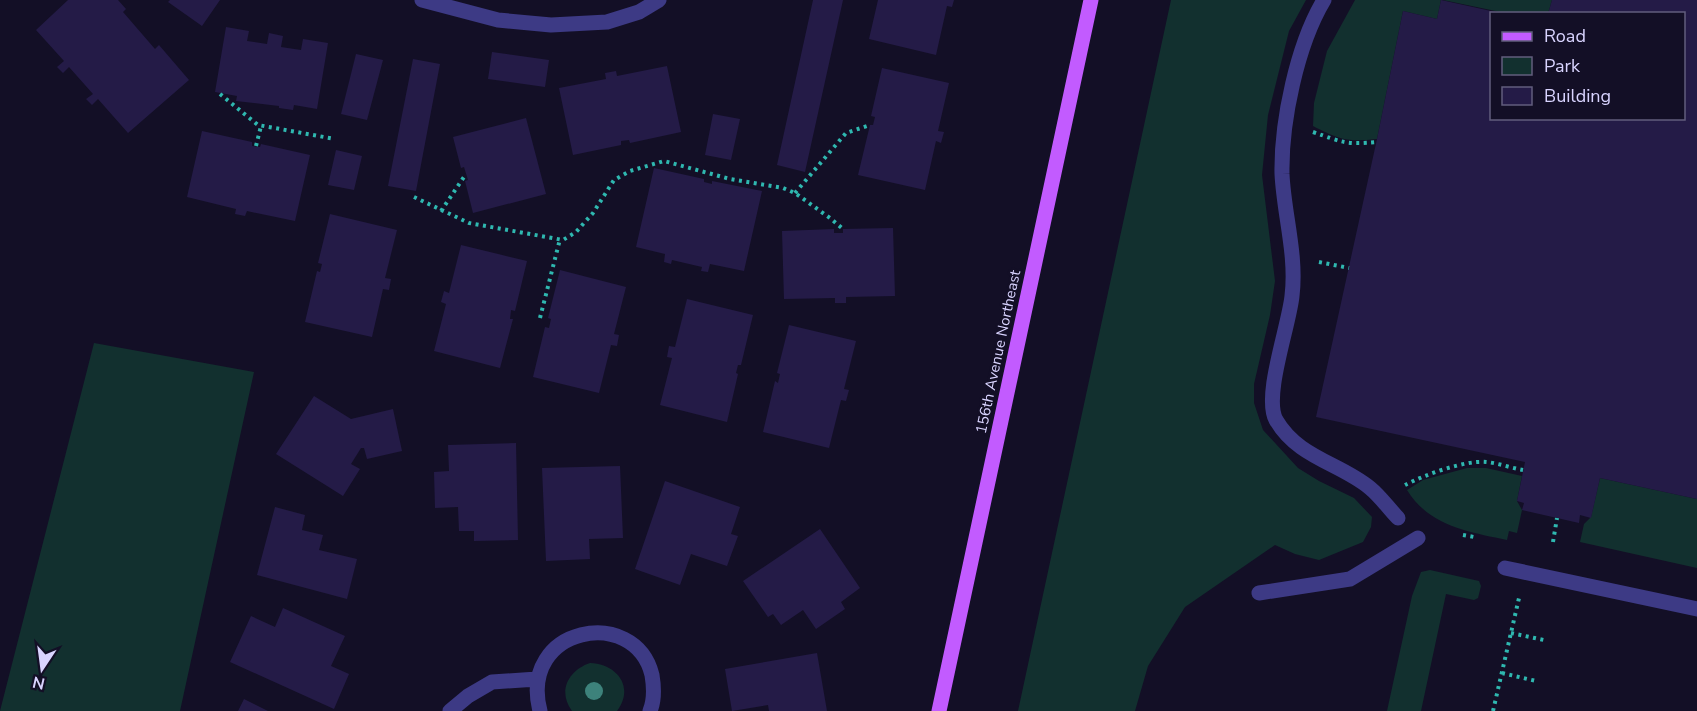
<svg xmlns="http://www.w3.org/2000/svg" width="1697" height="711" viewBox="0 0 1697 711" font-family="'Nunito Sans',sans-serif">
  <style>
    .green { fill: #12302f }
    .building { fill: #241b47 }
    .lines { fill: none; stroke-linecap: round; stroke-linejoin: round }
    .path { stroke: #2fb8b0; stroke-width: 4; stroke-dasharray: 3 4.5; stroke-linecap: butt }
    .minor { stroke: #3d3a85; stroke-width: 15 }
    .major { stroke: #c25bff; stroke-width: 15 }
    .tree { fill: #3d827b }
    .labels { text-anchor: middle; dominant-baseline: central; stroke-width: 5; stroke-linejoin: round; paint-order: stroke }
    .street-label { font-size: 15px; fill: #d9d4ff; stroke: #130f26 }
  </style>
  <rect width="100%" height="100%" fill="#130f26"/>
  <path class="green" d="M1171 0H1306L1289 31 1268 115 1262 175 1275 281 1270 315 1254 384V403L1263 430 1298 468 1319 481 1354 498 1372 517 1371 527 1363 542 1319 560 1295 554 1275 545 1185 607 1148 666 1135 711H1018Z
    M1355 0H1441L1437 19 1403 11 1377 139C1347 142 1340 140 1313 126L1314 103 1327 51Z
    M1443 0H1552L1548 14 1505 13Z
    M94 343 254 372 180 711H0Z
    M1467 468H1486L1522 476 1517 501 1522 510 1517 533 1509 531 1507 540C1469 532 1429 526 1407 490L1423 480Z
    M1600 478 1697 499V568L1580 542 1584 524 1591 517Z
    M1430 570 1479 581 1481 586 1478 598 1474 600 1446 594 1421 711H1387L1412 596 1421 572Z
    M590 663C617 664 635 687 617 711H572C557 691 569 670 590 663Z"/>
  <path class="building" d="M68 0H118L126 9 123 12 155 49 159 45 189 80 128 133 98 99 92 105 86 99 93 94 69 67 63 73 57 67 64 61 36 30Z
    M170 0H220L202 26 168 2Z
    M813 0H843L805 172 777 165Z
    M878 0H954L952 7 947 6 936 55 869 39Z
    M1441 0 1500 13 1492 14V118H1684V14H1548L1552 0H1697V499L1600 478 1591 518 1580 515 1579 523 1522 510 1524 503 1517 501 1525 462 1316 417 1377 139 1403 11 1437 19Z
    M226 27 249 31 247 41 267 44 269 33 283 36 281 47 301 50 303 39 328 43 317 109 294 105 293 110 279 108V106L236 101 237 96 215 92Z
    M492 52 549 60 545 87 488 79Z
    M356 54 383 60 367 120 341 114Z
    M413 59 440 64 416 191 388 186Z
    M667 66 681 132 630 143 629 140 621 141V145L573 155 559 88 606 79 605 73 616 71 617 76Z
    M882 68 949 83 938 131 944 132 941 143 936 141 925 190 858 175 870 125H873L875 117 871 116Z
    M713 114 740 119 731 160 705 155Z
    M526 118 546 194 473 213 465 181 468 180 464 167 461 168 453 137Z
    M202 131 252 142V146L260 147 261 144 310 155 295 221 247 211 245 216 235 214 236 209 187 197Z
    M336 150 362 156 354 190 328 185Z
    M654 168 704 179V182L712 184V181L762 191 744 271 710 264 708 272 701 271 702 267 672 260 671 264 664 262 665 254 636 247Z
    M330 214 397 230 385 278 391 279 389 290 383 289 372 337 305 322 317 271 320 272 322 264 318 263Z
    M893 228 895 296 846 297V303H835V298L784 299 782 231 834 229V233H843V229Z
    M461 245 527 261 515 311 511 310 510 319H513L500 368 434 351 446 304 441 302 444 291 449 293Z
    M560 270 626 287 614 334 619 335 617 346 611 345 599 393 533 377 545 327 549 328 551 319 548 318Z
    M687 299 753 315 741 365H738L736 373 738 374 727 422 660 405 672 358 667 357 669 346 675 347Z
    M789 325 856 341 844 389 849 390 846 401 841 400 829 448 763 432 775 381 778 383 780 374 777 373Z
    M314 396 351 419 393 409 402 451 367 459 364 448H361L351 464 360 469 343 496 276 454Z
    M516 443 518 540 474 541V531H459L458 507 435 508 434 472 449 471 448 445Z
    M620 466 623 538 589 539 590 559 546 561 542 468Z
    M665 481 740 507 731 534 738 536 727 566 691 554 680 585 635 569Z
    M275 507 305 515 302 530 323 535 319 550 357 559 347 599 257 575Z
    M820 529 860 588 841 602 845 609 816 629 803 610 781 625 773 614 768 617 743 581Z
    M283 608 345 636 331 666 349 674 334 709 230 662 251 616 275 627Z
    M817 653 827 711H769L768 705 732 711 725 669Z
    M244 699 268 711H238Z"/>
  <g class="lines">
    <path class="path" d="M220 94 258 125 335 139
      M1313 132C1342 142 1345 145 1377 142
      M256 146 261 126
      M795 193 846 133 870 125
      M414 197 469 223 563 240 576 232 593 213 614 180 630 171 664 161 730 179 783 188 795 193 830 218 843 229
      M441 211 466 174
      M1319 262 1349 268
      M540 318 560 239
      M1405 485C1424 475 1465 460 1486 462 1498 463 1511 468 1523 470
      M1463 535 1474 537
      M1553 542 1557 518
      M1511 633 1544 640
      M1502 673 1536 681
      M1493 711 1519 598"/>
    <path class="minor" d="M422 0 498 20 551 25 607 22 639 12 659 0
      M1324 0C1297 45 1281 122 1282 174 1284 215 1297 255 1292 296 1289 326 1263 396 1276 420 1298 458 1340 463 1370 488 1381 497 1389 509 1398 518
      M1505 568 1697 609
      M1259 593 1350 579 1418 538
      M450 711 468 696 492 682 537 679
      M540 711C518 626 635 605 652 675 654 687 655 699 650 711"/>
    <path class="major" d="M939 711 1091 0"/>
  </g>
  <circle class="tree" cx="594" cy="691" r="9"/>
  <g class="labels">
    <g class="street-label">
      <text transform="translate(998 352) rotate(-78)">156th Avenue Northeast</text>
    </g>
  </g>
  <rect x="1490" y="12" width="195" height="108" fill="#130f26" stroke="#625e7d" stroke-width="1.5"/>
  <rect x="1502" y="32" width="30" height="9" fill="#c25bff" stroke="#625e7d" stroke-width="1.5"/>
  <text x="1544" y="42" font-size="18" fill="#d9d4ff">Road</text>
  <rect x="1502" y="57" width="30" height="18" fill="#12302f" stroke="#625e7d" stroke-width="1.5"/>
  <text x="1544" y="72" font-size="18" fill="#d9d4ff">Park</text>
  <rect x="1502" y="87" width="30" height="18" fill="#241b47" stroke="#625e7d" stroke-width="1.5"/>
  <text x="1544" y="102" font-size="18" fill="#d9d4ff">Building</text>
  <g transform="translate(42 669) rotate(193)" stroke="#130f26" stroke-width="4.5" paint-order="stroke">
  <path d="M0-4.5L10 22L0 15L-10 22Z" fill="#d9d4ff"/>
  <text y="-9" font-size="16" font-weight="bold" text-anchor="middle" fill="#d9d4ff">N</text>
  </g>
</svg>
